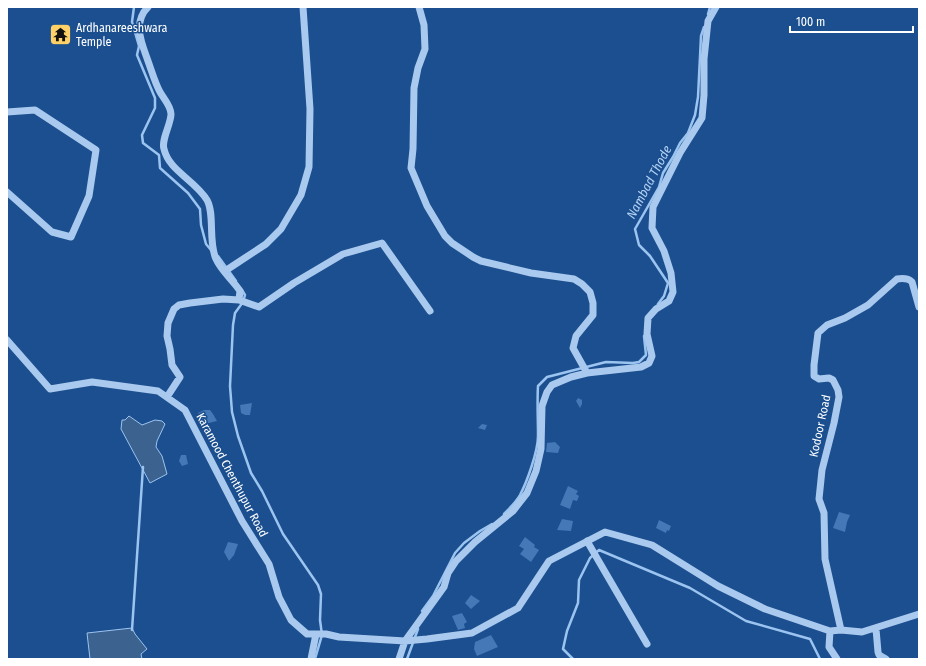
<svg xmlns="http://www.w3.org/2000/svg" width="926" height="666" viewBox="0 0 926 666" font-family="'Fira Sans Condensed',sans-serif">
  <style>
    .water { fill: #3c6290; stroke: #9cc4f0 }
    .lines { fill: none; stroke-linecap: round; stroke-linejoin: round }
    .stream { stroke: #9cc4f0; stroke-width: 2.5 }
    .building { fill: #4478b7 }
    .minor { stroke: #a9c9ee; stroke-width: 7 }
    .labels { text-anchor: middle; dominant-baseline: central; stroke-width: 3; stroke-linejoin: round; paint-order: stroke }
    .poi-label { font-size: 12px; fill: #fff; stroke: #1b4f8f; text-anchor: start }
    .street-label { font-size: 12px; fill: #fff; stroke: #1b4f8f }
    .water-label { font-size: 13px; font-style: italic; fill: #b5d3f5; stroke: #1b4f8f }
  </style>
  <rect width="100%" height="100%" fill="#1b4f8f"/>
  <path class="water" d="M129 416 142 425 155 420 162 421 165 424 157 441 156 447 162 456 167 474 150 483 121 429 122 420H125Z
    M132 628 135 634 147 649 141 654 142 659H90L87 633Z"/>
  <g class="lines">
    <path class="stream" d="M134 7 132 22 139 46 137 55 155 98V108L142 135 143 143 159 155 160 168 188 193 200 209 201 225 206 244 211 250
      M708 14 710 7
      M218 256 236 281
      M242 290 245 295 243 302 235 313 233 325 230 386 232 412 238 436 251 473 262 491 283 534 318 585 321 594 320 620 322 635 315 659
      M658 304 664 296 668 283 650 256 639 245 635 229 659 187 663 173 673 157 680 143 688 133 695 115 698 97 701 36 704 27
      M504 514C509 509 516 502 520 495 527 482 538 451 538 436 538 419 537 403 538 386L547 377 555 375 606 362 633 363 639 362 646 355 644 336
      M422 611 433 596 455 553 464 543 480 531 492 524
      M132 630 143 467
      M407 659 418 629
      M573 659 563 649 567 631 578 603 579 580 590 558 599 550 690 588 746 621 810 639 820 659"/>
  </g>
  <path class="building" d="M55 29 67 34 65 39 58 37 57 40 52 39Z
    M578 398 582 400V404L580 408 576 401Z
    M252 403 250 415H245L241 413 240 405Z
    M204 410H210L213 414 217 421 205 424 201 421 198 413Z
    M482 424 487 425 485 430 478 428Z
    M555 442 560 447 558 453 546 452 547 443Z
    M181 455H186L188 464 182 466 179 461Z
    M568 486 578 491 576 494 579 496 577 501 573 500 570 509 560 505Z
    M839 512 850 515 847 522 845 532 833 528Z
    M562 519 573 521 571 531 557 530Z
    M659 520 671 526 669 531 667 530 666 533 656 528Z
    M525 537 535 545 534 547 539 550 531 562 520 554 524 549 519 546Z
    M228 542 238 544 234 555 229 561 224 552Z
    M471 595 480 601 471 609 465 603Z
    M462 613 467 622 464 624 465 628 458 630 452 616Z
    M491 635 498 647 477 656 474 649 475 642Z"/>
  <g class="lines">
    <path class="minor" d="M148 7C132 23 142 44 148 61 152 72 155 83 160 92 164 99 171 106 171 114 171 124 161 140 164 149 169 171 195 180 207 200 215 214 208 242 216 259 221 271 233 280 240 291L239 300 223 299 190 303 179 305 174 309 168 323 167 336 170 349 172 365 180 377 167 397
      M419 7 424 25 425 49 418 68 414 88 413 149 411 168 427 206 445 236 452 243 473 257 481 261 531 273 574 279 582 284 590 292 593 303V315L576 336 573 348 587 373
      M7 112 35 110 96 150 89 196 71 237 52 232 7 192
      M225 271 266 244 281 229 301 195 309 167 310 109 303 7
      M239 300 259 307 294 283 343 254 382 243 430 311
      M7 340 50 389 92 382 158 391 185 410 242 521 269 564 279 597 291 620 307 634H326L339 637 405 641 427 639 472 633 518 608 549 561 605 532 652 545 718 586 765 609 830 631 841 630 862 632 919 614
      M587 541 647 644
      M876 629 878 652 879 655 886 659
      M841 630 825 559 824 513 819 499 822 470 834 423 839 397 838 390 833 380 829 378 819 379 814 376V365L818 333 827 325 845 318 868 305 897 279C903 278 908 278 912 282L919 307
      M830 631 829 647 837 659
      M311 659 316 634
      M399 659 405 641 444 587 448 573 456 561 475 542 513 511 527 493 536 471 541 449 542 406 547 392 552 385 571 377 587 373 641 367 649 363 652 356 647 334 648 318 656 309 669 301 673 292 671 273 664 251 652 228 653 207 680 153 702 118 704 95V59L708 21 716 7"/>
  </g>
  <defs>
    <symbol id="temple-square" viewBox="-11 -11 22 22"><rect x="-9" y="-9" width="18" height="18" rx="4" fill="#ffd166" stroke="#1b4f8f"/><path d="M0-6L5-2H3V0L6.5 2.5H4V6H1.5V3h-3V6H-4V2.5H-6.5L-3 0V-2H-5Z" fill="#111"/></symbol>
  </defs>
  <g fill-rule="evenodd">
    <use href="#temple-square" x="48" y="22" width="25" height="25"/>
  </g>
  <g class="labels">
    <g class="poi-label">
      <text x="76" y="28">Ardhanareeshwara<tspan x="76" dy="14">Temple</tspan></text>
    </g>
    <g class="street-label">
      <text transform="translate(820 426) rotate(-78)">Kodoor Road</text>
      <text transform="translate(232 475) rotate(62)">Karamood Chenthupur Road</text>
    </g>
    <g class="water-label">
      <text transform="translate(649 182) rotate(-62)">Nambad Thode</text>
    </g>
  </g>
  <rect width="926" height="666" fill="none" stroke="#ffffff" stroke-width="16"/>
  <path d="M790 26v6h123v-6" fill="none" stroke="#ffffff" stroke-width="2"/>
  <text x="796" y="26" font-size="12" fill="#ffffff" stroke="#1b4f8f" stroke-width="3" paint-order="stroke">100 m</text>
</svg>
